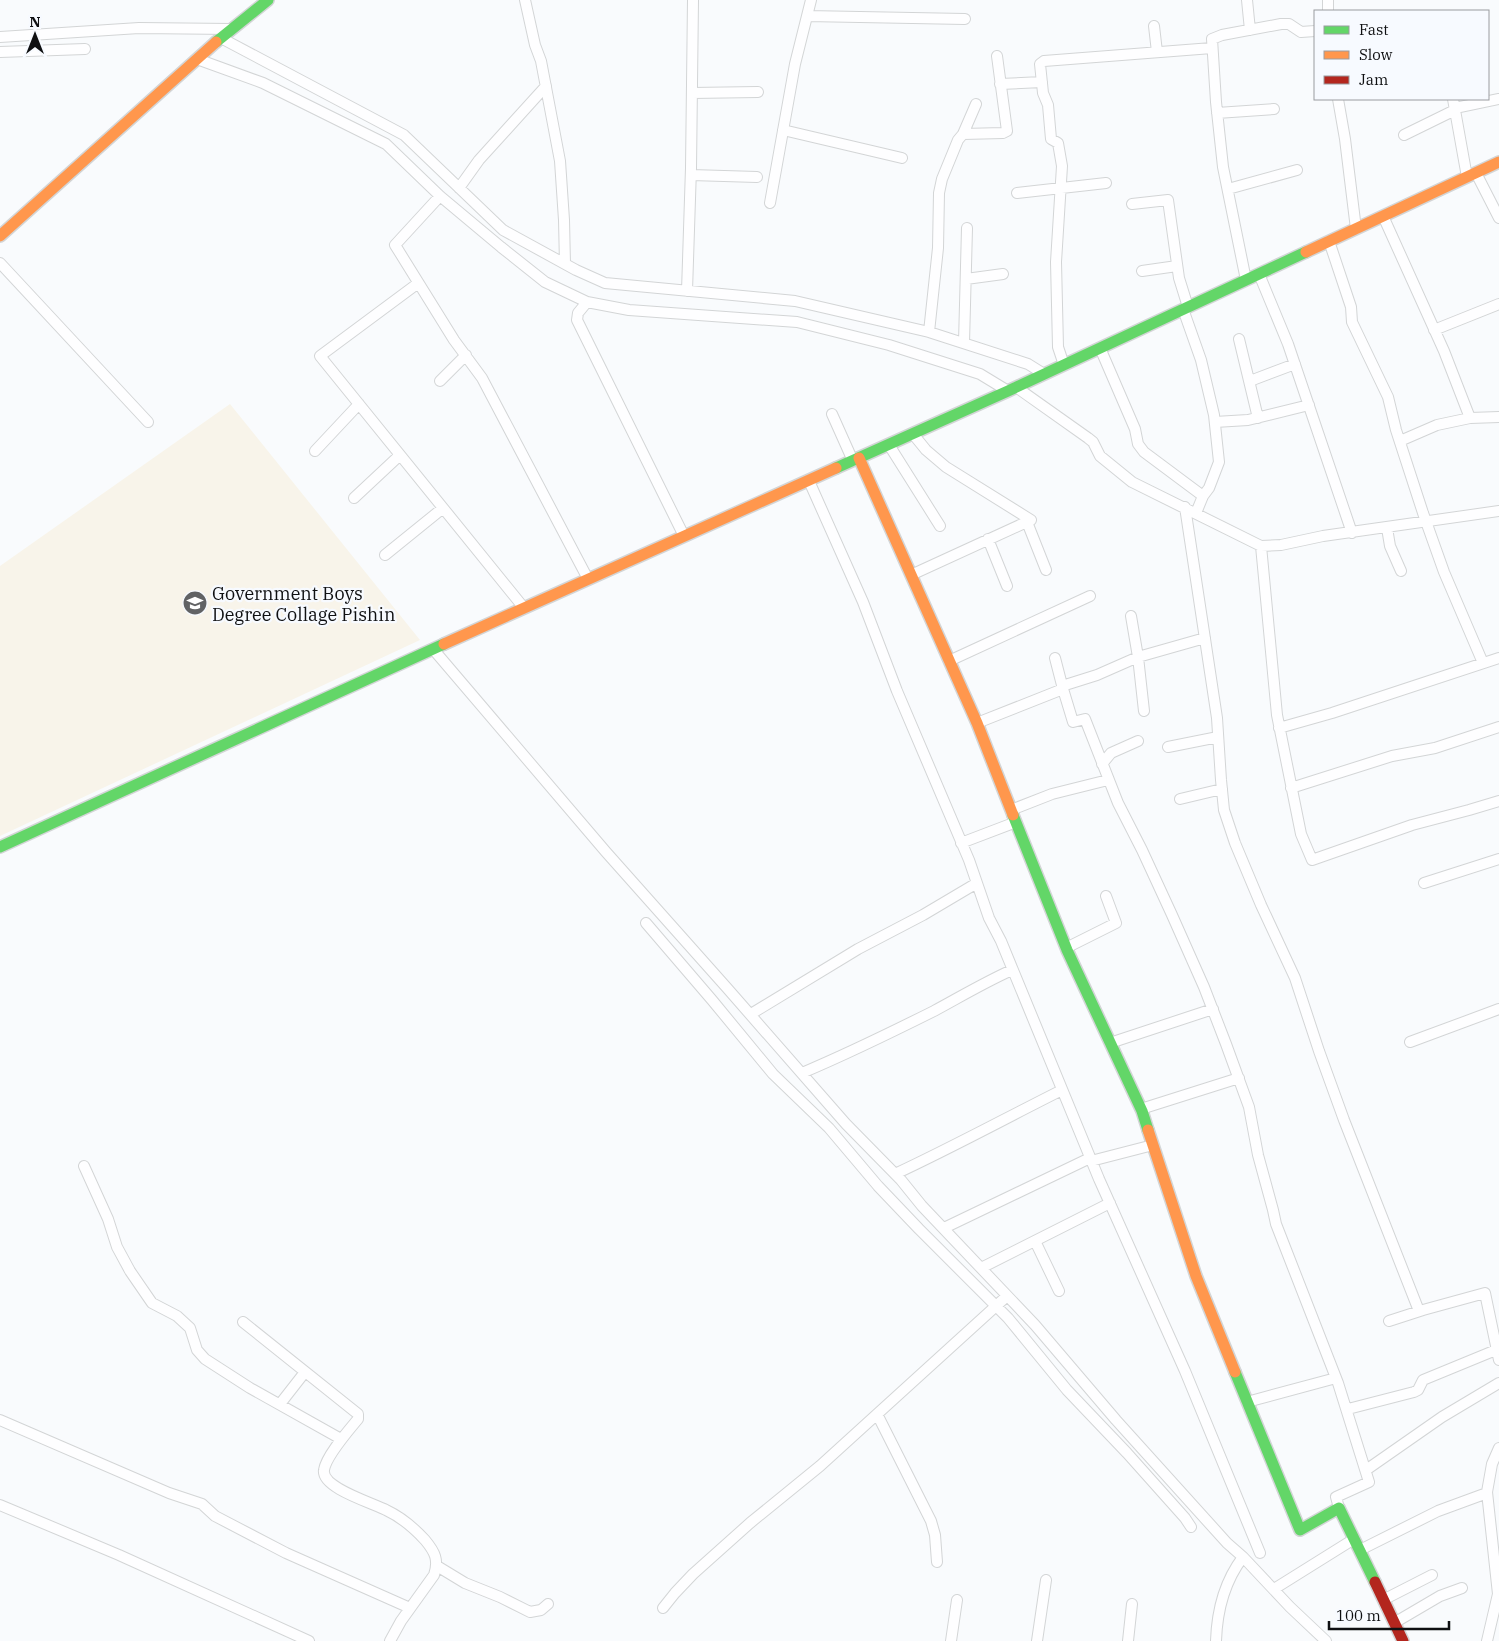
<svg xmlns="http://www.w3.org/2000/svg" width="1499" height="1641" viewBox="0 0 1499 1641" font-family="'IBM Plex Serif',serif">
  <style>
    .education { fill: #f8f4ea }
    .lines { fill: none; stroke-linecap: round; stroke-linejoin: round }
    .street-casing { stroke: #d3d5d6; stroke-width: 12 }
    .fast-casing { stroke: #d3d5d6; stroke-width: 14 }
    .slow-casing { stroke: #d3d5d6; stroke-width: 14 }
    .jam-casing { stroke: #d3d5d6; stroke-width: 14 }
    .street { stroke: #fefeff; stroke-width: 10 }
    .fast { stroke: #63d668; stroke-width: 11 }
    .slow { stroke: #ff974d; stroke-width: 11 }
    .jam { stroke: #b3261e; stroke-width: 11 }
    .labels { text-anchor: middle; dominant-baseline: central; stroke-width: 4.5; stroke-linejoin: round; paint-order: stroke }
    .poi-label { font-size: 18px; fill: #0f1012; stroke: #f7faff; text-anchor: start }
  </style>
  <rect width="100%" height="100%" fill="#f9fbfd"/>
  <path class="education" d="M230 404 420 640 0 836V566Z"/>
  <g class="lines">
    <defs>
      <path id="street" d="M525 0 535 45 541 61 560 161 564 220 565 264
        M1247 0 1250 30
        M1328 0V11
        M807 16 965 19
        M1154 26 1157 52
        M0 37 139 28 231 29
        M221 38 404 135 503 230 576 270 605 283 795 301 929 332 1028 364 1044 374
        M0 52 85 49
        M197 59 263 83 386 144 440 196 501 247 545 282 587 302 629 310 797 322 889 345 980 374 1008 391
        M1000 84 1042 82
        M692 93 758 92
        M1338 99 1345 139 1356 229
        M1453 99 1467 177
        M1455 108 1499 99
        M1217 113 1274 109
        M783 130 902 158
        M963 134 976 104
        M1404 135 1455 110
        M1476 173 1499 218
        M691 175 757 177
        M459 188 479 160 546 86
        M1228 189 1297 170
        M1017 193 1106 183
        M440 196 395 245 454 340 482 378 588 579
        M770 203 795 64 811 0
        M1132 204 1168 200 1179 278 1188 307
        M1383 216 1444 351 1470 418 1437 425 1400 441
        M1329 241 1351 307 1352 322 1388 397 1396 430 1423 513 1444 572 1483 663
        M0 263 148 422
        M1142 271 1177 266
        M1259 274 1288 344 1352 533
        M966 279 1003 274
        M1246 280 1223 167 1216 102 1212 39 1222 35 1281 24H1289L1301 32 1315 31
        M417 284 320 356 524 608
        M687 291 691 168 693 0
        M587 302 578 313 577 320 684 536
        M1183 309 1201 360 1214 415 1219 462 1209 488 1203 496 1196 513
        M1434 330 1499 304
        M929 332 938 248 939 193 942 179 958 140 963 134 1003 133 1007 131 997 56
        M1239 339 1258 418
        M964 343 967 228
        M1100 348 1135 429 1138 444 1144 452 1203 496
        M1064 365 1058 347 1056 262 1062 166 1058 143 1051 139 1048 105 1043 93 1040 64 1044 61 1212 48
        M440 381 466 355
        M1250 381 1295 364
        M1016 387 1088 438 1093 442 1100 456 1132 482 1261 546 1281 545 1323 536 1499 511
        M832 414 853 461
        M1470 418 1499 417
        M1215 422 1248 420 1309 405
        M913 434 926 450 946 467 1031 520
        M889 445 940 526
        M315 451 359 404
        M809 481 863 602 897 691 969 860 989 918 1001 941 1099 1179 1185 1371 1260 1553
        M354 498 400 455
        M1185 507 1217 718 1221 780 1224 810 1235 843 1261 905 1295 978 1319 1051 1344 1120 1419 1311
        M1027 522 1046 570
        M1387 528 1390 546 1401 571
        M988 539 1007 586
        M1261 546 1277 715 1301 834 1312 860 1412 825 1469 810 1499 801
        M385 555 443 508
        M911 575 1031 520
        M1131 616 1138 657 1144 711
        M433 649 606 852 727 988 846 1124 901 1180 922 1206 1035 1325 1116 1420 1227 1543 1243 1557 1290 1607 1326 1641
        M1055 658 1063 689
        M949 661 1090 596
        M1062 686 1097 675 1138 657 1205 638
        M977 723 1063 689 1073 722 1085 719 1118 803 1142 850 1172 915 1204 987 1226 1044 1249 1107 1258 1155 1273 1210 1276 1224 1338 1383 1369 1482 1336 1497 1339 1508
        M1279 728 1332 713 1499 658
        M1168 747 1218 737
        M1102 764 1111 753 1138 741
        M1291 788 1392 756 1435 748 1499 727
        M1180 799 1222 789
        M1011 810 1052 794 1108 780
        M961 843 1016 822
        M1424 883 1499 859
        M646 923 712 1000 773 1074 829 1128 878 1186 919 1229 1008 1318 1067 1390 1127 1453 1185 1518 1191 1527
        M1066 948 1116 923 1106 896
        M751 1014 858 949 923 915 977 883
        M1410 1042 1499 1009
        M1110 1043 1213 1009
        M802 1073C847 1054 890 1033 934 1011 960 997 985 982 1012 970
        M1141 1109 1239 1078
        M1091 1161 1153 1145
        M84 1166 108 1219 117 1247 130 1271 152 1303 177 1316 190 1328 197 1350 205 1359 250 1388 341 1439
        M895 1174C951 1148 1006 1118 1062 1090
        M944 1228 1090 1158
        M1035 1241 1059 1291
        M981 1268 1110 1203
        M1389 1321 1423 1310 1485 1293 1499 1360
        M243 1322 358 1414V1419C349 1430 326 1456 324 1470 321 1488 373 1503 386 1510 401 1517 414 1528 425 1540 435 1552 439 1560 434 1575L401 1621 390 1641
        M1247 1402 1336 1378
        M280 1404 305 1372
        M1348 1409 1414 1392 1418 1390 1423 1380 1496 1350
        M877 1414 931 1521 935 1535 937 1562
        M0 1420 169 1493 202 1504 215 1516 286 1553 410 1608
        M1366 1470 1442 1417 1499 1383
        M0 1505 119 1555 309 1641
        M1360 1550 1438 1511 1487 1493
        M437 1566 465 1583 500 1597 530 1612 541 1610 548 1604
        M1274 1589 1354 1539
        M1383 1600 1432 1575
        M663 1608 675 1593 693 1574 750 1523 820 1466 1007 1296
        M1394 1623 1440 1596 1462 1588
        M951 1641 957 1600
        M1037 1641 1046 1580
        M1128 1641 1132 1604
        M1216 1641C1217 1610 1224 1582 1243 1557
        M1487 1641 1498 1594 1487 1492 1492 1464 1499 1448"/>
      <path id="fast" d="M216 42 268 0
        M836 468 1008 391 1306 252
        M1013 815 1067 950 1142 1111 1148 1130
        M0 847 444 644
        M1235 1372 1300 1530 1339 1508 1375 1582"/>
      <path id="slow" d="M0 236 216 42
        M1306 252 1499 162
        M859 458 977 723 1013 815
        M444 644 836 468
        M1148 1130 1196 1276 1235 1372"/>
      <path id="jam" d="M1375 1582 1403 1641"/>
    </defs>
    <use href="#street" class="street-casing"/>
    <use href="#fast" class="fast-casing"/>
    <use href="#slow" class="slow-casing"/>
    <use href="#jam" class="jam-casing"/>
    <use href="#street" class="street"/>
    <use href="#fast" class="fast"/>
    <use href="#slow" class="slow"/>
    <use href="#jam" class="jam"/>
  </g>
  <defs>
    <symbol id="university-disc" viewBox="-11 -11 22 22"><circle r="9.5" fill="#616264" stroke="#f7faff"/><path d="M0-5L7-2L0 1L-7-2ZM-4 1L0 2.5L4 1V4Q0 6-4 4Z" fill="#fff"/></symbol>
  </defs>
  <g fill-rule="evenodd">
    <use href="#university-disc" x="181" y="589" width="28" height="28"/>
  </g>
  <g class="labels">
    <g class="poi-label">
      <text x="212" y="593">Government Boys<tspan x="212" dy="21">Degree Collage Pishin</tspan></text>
    </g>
  </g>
  <rect x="1314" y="10" width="175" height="90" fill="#f7faff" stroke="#9a9ca0"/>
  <rect x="1324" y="26" width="25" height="8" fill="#63d668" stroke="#9a9ca0"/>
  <text x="1359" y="35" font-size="15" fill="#0f1012">Fast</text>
  <rect x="1324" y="51" width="25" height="8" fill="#ff974d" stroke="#9a9ca0"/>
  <text x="1359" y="60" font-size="15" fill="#0f1012">Slow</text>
  <rect x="1324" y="76" width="25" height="8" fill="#b3261e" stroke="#9a9ca0"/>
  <text x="1359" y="85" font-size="15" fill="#0f1012">Jam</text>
  <g transform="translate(35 35)" stroke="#f7faff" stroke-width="4" paint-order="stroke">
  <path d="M0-4L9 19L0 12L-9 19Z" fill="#0f1012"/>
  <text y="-8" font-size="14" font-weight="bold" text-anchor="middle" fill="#0f1012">N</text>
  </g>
  <path d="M1329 1621v8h120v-8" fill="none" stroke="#0f1012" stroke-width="2.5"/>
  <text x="1336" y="1621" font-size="15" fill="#0f1012" stroke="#f7faff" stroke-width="4" paint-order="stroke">100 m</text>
</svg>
